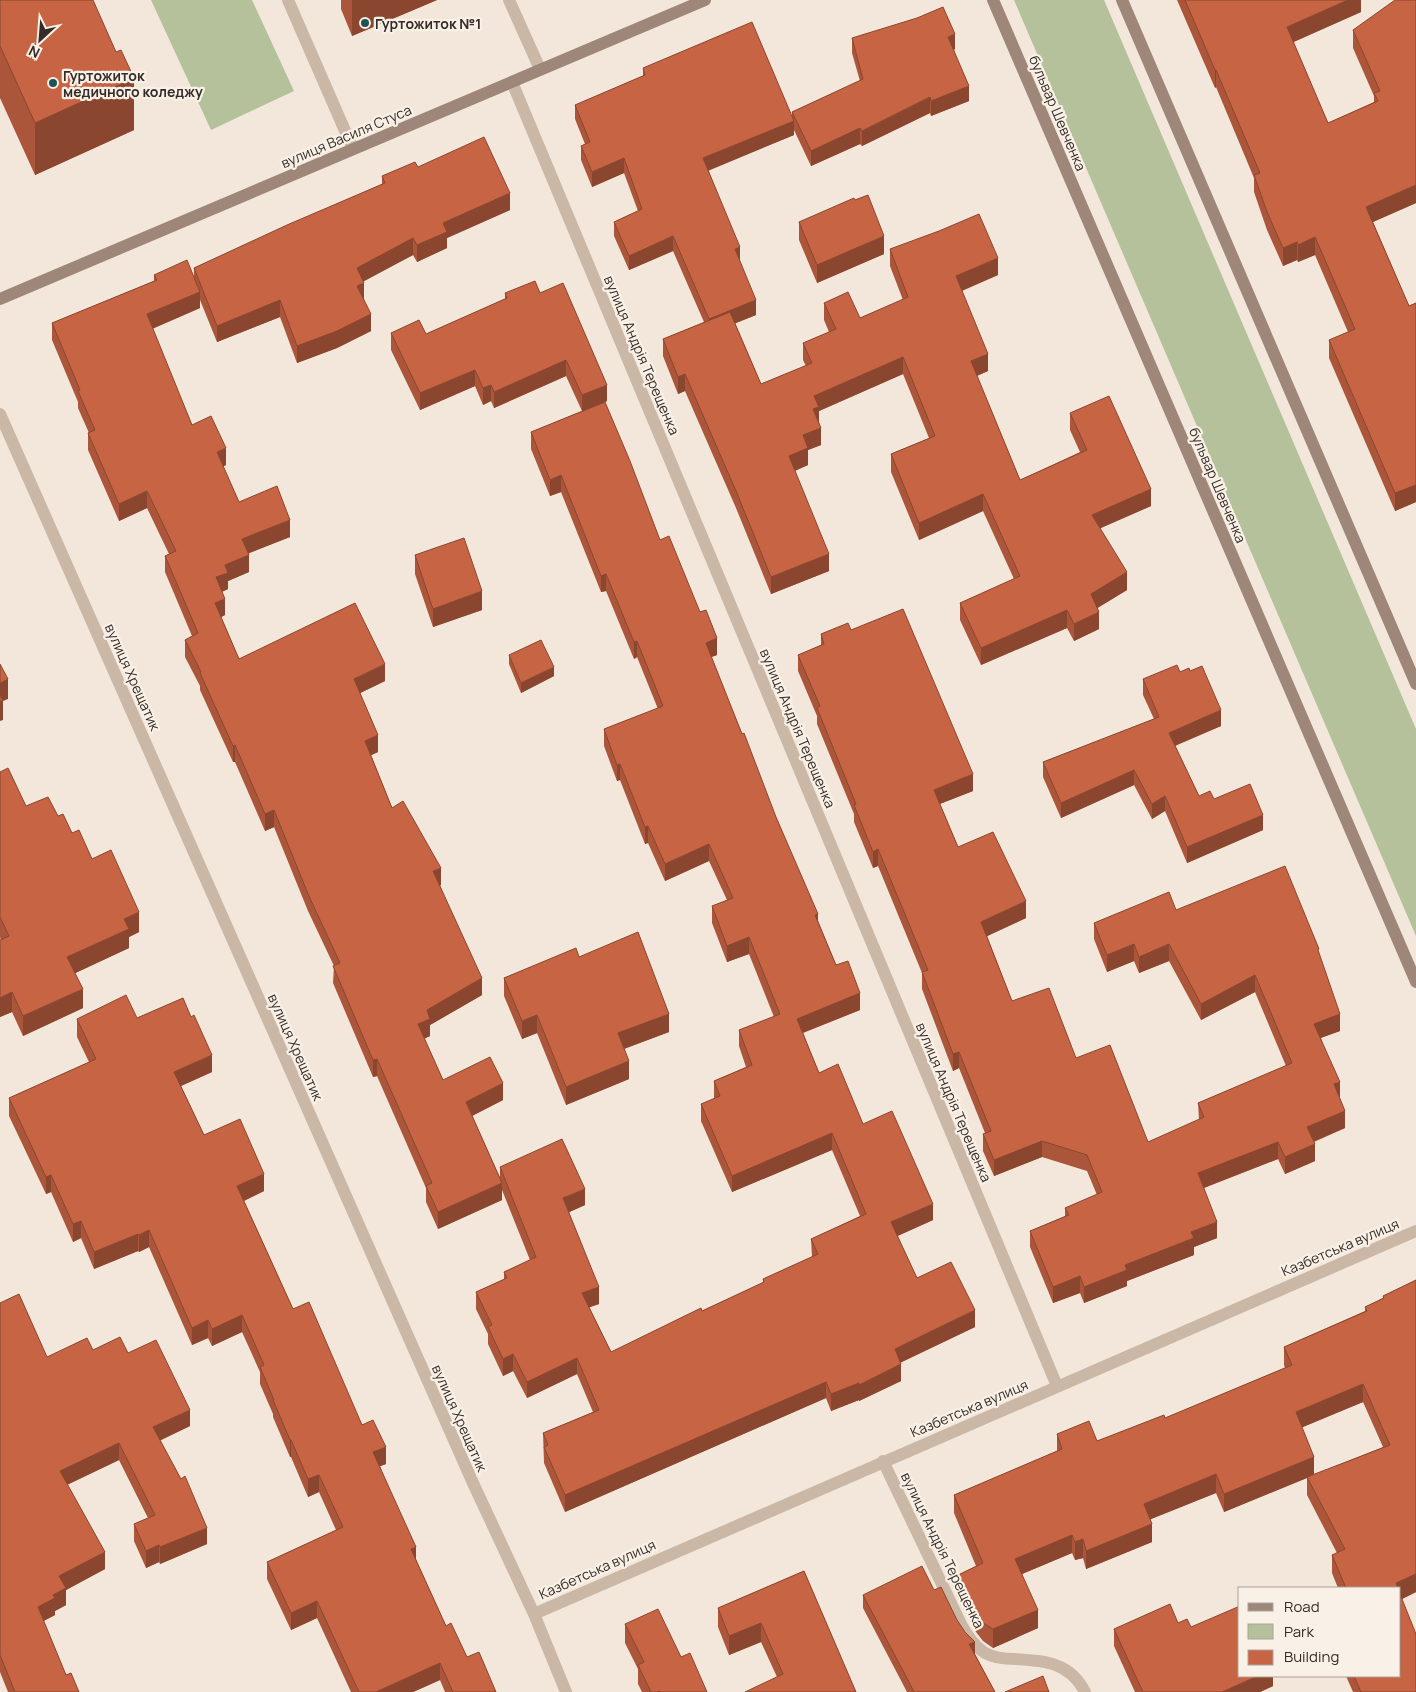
<svg xmlns="http://www.w3.org/2000/svg" width="1416" height="1692" viewBox="0 0 1416 1692" font-family="Manrope,sans-serif">
  <style>
    .green { fill: #b4c19a }
    .lines { fill: none; stroke-linecap: round; stroke-linejoin: round }
    .lane { stroke: #cab7a6; stroke-width: 12 }
    .street { stroke: #cab7a6; stroke-width: 12 }
    .secondary { stroke: #9e8678; stroke-width: 12 }
    .wall { fill: #ab563a; fill-rule: evenodd }
    .shaded-wall { fill: #8b462f }
    .building { fill: #c76443; stroke: #8b462f }
    .poi-dot { fill: #1c5458; stroke: #f9f1e7; stroke-width: 2 }
    .labels { text-anchor: middle; dominant-baseline: central; stroke-width: 4.5; stroke-linejoin: round; paint-order: stroke }
    .poi-label { font-size: 14px; font-weight: bold; fill: #362c27; stroke: #f9f1e7; text-anchor: start }
    .street-label { font-size: 14px; fill: #362c27; stroke: #f9f1e7 }
  </style>
  <rect width="100%" height="100%" fill="#f2e7da"/>
  <path class="green" d="M151 0H252L294 91 211 130Z
    M1014 0H1104L1416 729V936Z"/>
  <g class="lines">
    <path class="lane" d="M288 0 353 149
      M509 0 540 69"/>
    <path class="street" d="M512 82 1057 1386
      M0 414 473 1483 534 1614 566 1692
      M883 1461 962 1626C968 1636 974 1646 985 1653 994 1658 1005 1659 1015 1659 1045 1661 1070 1662 1085 1692
      M534 1614 1416 1231"/>
    <path class="secondary" d="M993 0 1416 982
      M1122 0 1416 684
      M0 299 705 0"/>
  </g>
  <path class="wall" d="M0 0 134 130 35 175 0 98Z
    M341 0H437L352 36 341 9Z
    M1177 0H1361V12L1293 42 1328 123 1374 102V96L1353 48V30L1416 0V203L1373 222 1409 306 1416 303V502L1395 511 1329 358V340L1348 332 1315 255 1298 262 1297 260 1283 266 1267 230 1254 192V178L1216 87 1215 88Z
    M852 38 955 49 954 50 969 101 931 116 930 113 862 146 860 144 811 166 794 130V135L708 170 740 261 756 315 735 323 761 384 806 366 803 360V343L829 332 824 320V303L860 318 903 300 890 266V249L998 275 962 291 988 371 977 376 1020 480 1080 452 1070 430V413L1151 506 1100 528 1127 590 1097 608 1099 629 1074 641 1067 628 981 665 960 620V603L1014 579 983 511 919 540 891 472V454L929 438 903 374 819 411V422L821 445 808 450V465L795 471 829 571 771 594 736 508 685 391 678 394 663 356V339L704 322 673 251 629 270 614 236V222L638 211 624 173 592 187 581 160V146L585 144 575 119V105L643 76V68L792 117V112L860 81 852 53Z
    M418 167 510 210 447 238V248L417 262 413 255 363 281 364 300 371 331 337 348 297 363 280 317 217 342 200 300V308L152 329 192 425 226 465 223 466 239 502 290 537 248 553 249 572 228 581V589L222 592 225 615 221 617 239 659 385 681 360 693 378 752 371 755 392 808 441 885H440L482 995 430 1025V1036L424 1039 443 1080 503 1100 472 1116 500 1178V1167L585 1205 569 1212 599 1304 589 1307 611 1352 763 1283V1279L812 1257 811 1239 860 1216 832 1150 732 1192 701 1121V1104L714 1099V1081L746 1067 739 1046V1030L774 1017 749 954 727 962 712 923V906L727 900 709 861 665 881 648 843 645 844 620 780 617 781 604 746V729L658 709 637 657 634 659 606 591 601 592 561 492 550 496 531 449V432L582 411 566 376 494 408 491 401 483 405 475 386 420 410 391 350V333L426 334 505 299V293H540L607 401 605 402 660 540 717 655 711 657 836 965 860 1010 803 1033 819 1073 863 1124 933 1220 897 1236 917 1278 975 1327 900 1363 901 1381 859 1401V1400L831 1411 826 1398 565 1512 544 1463 543 1433 593 1412 577 1374 527 1398 513 1371 503 1376 488 1344V1334L476 1309V1292L504 1279V1272L530 1260 502 1190V1200L438 1229 426 1202V1188L377 1076 373 1077 333 983 334 966 308 911 274 827 265 831 235 762H233L200 690V686L185 657V640L192 636 165 572V556L169 554 147 508 119 521 88 450V433H89L78 408V402L52 340V323L154 281V275L194 277V268L382 184V176Z
    M799 222 884 254 817 283 799 240Z
    M415 555 482 610 433 627 415 574Z
    M851 630 973 791 940 804 958 847 1026 918 987 936 1012 1001 1076 1058 1148 1142 1199 1120 1198 1103 1286 1066 1255 992 1201 1020 1169 961 1139 973 1134 961 1107 972 1094 939V923L1176 910 1319 955 1340 1031 1321 1038 1340 1098 1345 1128 1314 1142 1315 1161 1285 1174 1278 1159 1204 1188 1217 1238 1194 1247V1255L1127 1281V1286L1084 1303 1080 1293 1053 1303 1030 1247V1231L1065 1216V1208L1097 1195 1087 1171 1042 1157 994 1176 983 1151V1134L985 1133 959 1068 953 1071 922 989V973L878 866 873 868 854 822V814L817 724V716L798 671V655L821 645V634Z
    M509 655 554 676 521 693 509 664Z
    M1180 672 1221 726 1175 746 1199 796 1214 799 1263 830 1187 863 1165 811 1152 819 1134 785 1061 818 1043 777V762L1154 719 1143 695V679Z
    M0 772 26 806 58 816 92 859 139 932 129 937V948L75 973 83 1008 23 1036 12 1012 0 1017V940H1L0 937Z
    M579 957 669 1032 624 1049 629 1079 566 1105 537 1033 522 1039 504 996V978Z
    M137 1018 212 1072 181 1086 204 1135 264 1191 244 1201 293 1309 386 1464 380 1466 416 1560 446 1626 467 1657 496 1692H445L440 1680 413 1692H351L317 1618 291 1630 267 1579V1562L336 1530 319 1492 308 1497 291 1457H290L273 1417V1414L260 1384V1372L242 1332 212 1346 208 1338 192 1345 149 1247 139 1252 138 1251 94 1269 81 1238 73 1242 51 1192 46 1194 9 1116V1098L89 1062 77 1037V1019Z
    M1416 1280V1592L1402 1599 1416 1692H1353L1346 1676H1400V1588H1338L1332 1573V1555L1337 1553 1307 1495V1478L1224 1512 1216 1493 1150 1519 1152 1542 1086 1569 1083 1558 1075 1560 1072 1553 1022 1574 1038 1628 993 1648 983 1641 976 1632 956 1594V1576L976 1566 954 1513V1495L1057 1451V1434L1097 1441 1165 1418 1285 1368 1284 1365V1347L1365 1311V1307L1383 1298V1296ZM1363 1402 1383 1447 1314 1475 1302 1427Z
    M0 1303 47 1357 93 1350 128 1353 190 1426 160 1440 207 1544 160 1564 159 1562 146 1568 134 1541V1524L148 1518 119 1460 67 1485 105 1569 66 1590V1605L55 1611V1615L43 1621 66 1675 79 1692H8L0 1672Z
    M804 1571 856 1692 777 1677 761 1642 729 1655 718 1627V1608Z
    M934 1590 975 1654 995 1692H907L863 1608V1595Z
    M1178 1623 1273 1676V1686L1260 1692H1135L1114 1646V1629Z
    M625 1624 681 1657 707 1692H642L638 1684V1669L625 1643Z"/>
  <path class="shaded-wall" d="M352 0H437L352 36Z
    M1348 0H1361V12L1287 45V27Z
    M955 34V49L948 52V37Z
    M1215 70H1216V87L1215 88Z
    M134 78V130L35 175V123Z
    M969 86V101L931 116V101Z
    M930 97V113L862 146V131Z
    M794 121V135L703 173V158Z
    M860 128V144L811 166V151Z
    M624 158V173L592 187V172Z
    M1416 185V203L1366 225V207Z
    M510 193V210L447 238V248L417 262V245L443 223Z
    M673 236V251L629 270V256Z
    M884 236V254L817 283V265Z
    M1315 237V255L1298 262V245Z
    M413 238V255L357 285V268Z
    M1297 242V260L1283 266V248Z
    M740 247V262L735 249Z
    M998 258V275L956 293V276Z
    M364 283V300L357 286Z
    M200 292V308L147 331V314Z
    M280 300V317L217 342V326Z
    M756 300V315L709 334V319Z
    M371 314V331L337 348 297 363V346Z
    M988 354V371L971 378V361Z
    M903 357V374L819 411V424L813 409 814 396Z
    M566 360V376L494 408V392Z
    M475 370V386L420 410V393Z
    M685 374V391L678 394V377Z
    M491 385V401L483 405V388Z
    M607 385V401L582 412V395Z
    M821 428V445L808 450V465L789 473V456L803 435Z
    M226 448V465L217 469V452Z
    M561 475V492L550 496V480Z
    M1416 485V502L1395 511V493Z
    M1151 489V506L1092 532V515Z
    M147 491V508L119 521V504Z
    M983 494V511L919 540V523Z
    M290 520V537L242 556V539Z
    M829 554V571L771 594V577Z
    M249 555V572L228 581V589L216 594V577L225 565Z
    M1127 572V590L1091 612V594Z
    M606 574V591L601 592V576Z
    M482 591V610L433 627V609Z
    M225 599V615L215 620V603Z
    M1067 610V628L981 665V648Z
    M1099 612V629L1074 641V624Z
    M717 638V655L706 659V643Z
    M637 641V657L634 659V642Z
    M385 664V681L354 696V679Z
    M554 667V676L521 693V683Z
    M8 679V699L3 701V720L0 721V683Z
    M1221 710V726L1169 748V733Z
    M378 735V752L365 758V741Z
    M235 745V762H233V746Z
    M620 764V780L617 781V765Z
    M1134 770V785L1061 818V803Z
    M973 774V791L934 806V790Z
    M1165 796V811L1152 819V804Z
    M274 810V827L265 831V814Z
    M1263 815V830L1187 863V847Z
    M648 826V843L645 844V827Z
    M709 844V861L665 881V864Z
    M878 849V866L873 868V852Z
    M441 868V885L433 888V871Z
    M1026 901V918L981 939V922Z
    M139 912V932L129 937V948L67 977V957L124 919Z
    M818 914V930L815 915Z
    M749 937V954L727 962V946Z
    M1134 944V961L1107 972V955Z
    M1169 944V961L1139 973V957Z
    M1255 975V992L1201 1020V1004Z
    M482 978V995L430 1025V1036L418 1041V1024L427 1010Z
    M83 989V1008L23 1036V1016Z
    M12 992V1012L0 1017V998Z
    M860 993V1010L797 1035V1019Z
    M669 1014V1032L618 1051V1033Z
    M1340 1014V1031L1314 1040V1024Z
    M537 1015V1033L522 1039V1021Z
    M959 1052V1068L953 1071V1054Z
    M212 1055V1072L174 1089V1072Z
    M377 1059V1076L373 1077V1060Z
    M629 1061V1079L566 1105V1087Z
    M1340 1082V1099L1334 1084Z
    M503 1083V1100L466 1119V1102Z
    M1345 1111V1128L1307 1144V1127Z
    M832 1133V1150L732 1192V1176Z
    M1042 1141V1157L994 1176V1160Z
    M1278 1142V1159L1198 1190V1173Z
    M1315 1144V1161L1285 1174V1157Z
    M264 1174V1191L237 1204V1186Z
    M51 1175V1192L46 1194V1177Z
    M502 1183V1200L438 1229V1212Z
    M585 1189V1205L563 1215V1198Z
    M933 1204V1220L891 1239V1222Z
    M81 1221V1238L73 1242V1224Z
    M1217 1222V1238L1194 1247V1255L1127 1281V1286L1084 1303V1287L1125 1265 1191 1232Z
    M149 1230V1247L139 1252V1235Z
    M138 1234V1251L94 1269V1252Z
    M1080 1276V1293L1053 1303V1287Z
    M599 1287V1304L582 1310V1293Z
    M975 1310V1327L895 1365V1349Z
    M242 1315V1332L212 1346V1329Z
    M208 1320V1338L192 1345V1328Z
    M513 1354V1371L503 1376V1359Z
    M577 1358V1374L527 1398V1382Z
    M901 1364V1381L859 1401V1385Z
    M826 1382V1398L565 1512V1495Z
    M859 1383V1400L831 1411V1394Z
    M1363 1384V1402L1296 1430V1412Z
    M190 1410V1426L153 1444V1427Z
    M290 1440H291V1457H290Z
    M119 1443V1460L60 1488V1471Z
    M386 1447V1464L373 1469V1452Z
    M1314 1457V1475L1224 1512V1494Z
    M1216 1474V1493L1144 1522V1504Z
    M319 1475V1492L308 1497V1479Z
    M1152 1524V1542L1086 1569V1551Z
    M207 1528V1544L160 1564V1547Z
    M1072 1535V1553L1015 1577V1559Z
    M1083 1539V1558L1075 1560V1542Z
    M159 1545V1562L146 1568V1551Z
    M416 1547V1564L411 1549Z
    M105 1552V1569L66 1590V1605L55 1611V1615L38 1624V1607L53 1595 59 1576Z
    M1416 1574V1592L1400 1600V1588H1396V1583Z
    M317 1601V1618L291 1630V1613Z
    M1038 1610V1628L993 1648V1629Z
    M761 1623V1642L729 1655V1636Z
    M975 1642V1655L969 1644Z
    M440 1663V1680L413 1692H376Z
    M1258 1676H1273V1686L1260 1692H1222Z"/>
  <path class="building" d="M0 0H93L116 52 121 50 134 78 35 123 0 46Z
    M1185 0H1348L1287 27 1328 123 1378 101 1374 93 1380 91 1353 30 1395 0H1416V185L1366 207 1409 306 1416 303V485L1395 493 1329 340 1355 329 1315 237 1298 245 1297 242 1283 248 1267 212 1254 175 1260 173 1216 70H1215Z
    M943 7 955 34 948 37 969 86 931 101 930 97 862 131 860 128 811 151 792 112 863 79 852 38 917 18Z
    M752 22 794 121 703 158 740 247 735 249 756 300 709 319 673 236 629 256 614 222 642 209 624 158 592 172 581 146 590 142 575 105 645 75 643 68Z
    M484 137 510 193 443 223 447 232 417 245 413 238 357 268 364 283 357 286 371 314 337 331 297 346 280 300 217 326 194 268 287 225 385 183 382 176 415 162 418 167Z
    M868 195 884 236 817 265 799 222 854 198 855 200Z
    M979 214 998 258 956 276 988 354 971 361 1020 480 1087 450 1070 413 1109 396 1151 489 1092 515 1127 572 1091 594 1099 612 1074 624 1067 610 981 648 960 603 1020 576 983 494 919 523 891 454 935 436 903 357 814 396 819 407 813 409 821 428 803 435 808 448 789 456 829 554 771 577 736 491 685 374 678 377 663 339 730 312 761 384 812 363 803 343 836 329 824 303 848 292 860 318 908 297 890 249 939 231Z
    M187 260 200 292 147 314 192 425 211 416 226 448 217 452 239 502 277 486 290 520 242 539 249 555 225 565 228 573 216 577 225 599 215 603 239 659 355 603 385 664 354 679 378 735 365 741 392 808 403 801 441 868 433 871 482 978 427 1010 430 1019 418 1024 443 1080 490 1057 503 1083 466 1102 502 1183 438 1212 426 1186 432 1183 377 1059 373 1060 333 966 340 963 308 894 274 810 265 814 235 745 233 746 200 673 201 672 185 640 198 633 165 556 176 551 147 491 119 504 88 433 95 430 78 391 80 390 52 323 157 280 154 275Z
    M535 281 540 293 563 283 607 385 582 395 566 360 494 392 491 385 483 388 475 370 420 393 391 333 419 320 426 334 507 298 505 293Z
    M605 402 630 461 660 540 669 536 700 612 706 610 717 638 706 643 742 734 744 733 776 817 818 914 815 915 836 965 848 961 860 993 797 1019 819 1073 838 1064 863 1124 892 1111 933 1204 891 1222 917 1278 951 1262 975 1310 895 1349 901 1364 859 1385V1383L831 1394 826 1382 565 1495 544 1447 548 1445 543 1433 599 1410 577 1358 527 1382 513 1354 503 1359 488 1327 492 1325 476 1292 507 1278 504 1272 536 1257 500 1167 562 1139 585 1189 563 1198 599 1287 582 1293 611 1352 701 1308 702 1311 764 1282 763 1279 818 1254 811 1239 866 1214 832 1133 732 1176 701 1104 720 1096 714 1081 752 1065 739 1030 780 1014 749 937 727 946 712 906 733 898 709 844 665 864 648 826 645 827 620 764 617 765 604 729 663 706 637 641 634 642 606 574 601 576 561 475 550 480 531 432Z
    M464 538 482 591 433 609 415 555Z
    M903 609 973 774 934 790 958 847 993 832 1026 901 981 922 1012 1001 1049 988 1076 1058 1110 1045 1148 1142 1204 1117 1198 1103 1292 1063 1255 975 1201 1004 1169 944 1139 957 1134 944 1107 955 1094 923 1169 892 1176 910 1285 866 1319 949 1318 950 1340 1014 1314 1024 1340 1082 1334 1084 1345 1111 1307 1127 1315 1144 1285 1157 1278 1142 1198 1173 1217 1222 1191 1232 1194 1238 1125 1265 1127 1270 1084 1287 1080 1276 1053 1287 1030 1231 1069 1215 1065 1208 1102 1192 1087 1155 1042 1141 994 1160 983 1134 991 1131 959 1052 953 1054 922 972 928 970 878 849 873 852 854 805 856 804 817 708 820 706 798 655 824 644 821 634 848 623 851 630Z
    M541 640 554 667 521 683 509 655Z
    M0 664 8 679 0 683Z
    M1177 665 1180 672 1189 668 1190 671 1202 666 1221 710 1169 733 1199 796 1210 791 1214 799 1250 784 1263 815 1187 847 1165 796 1152 804 1134 770 1061 803 1043 762 1159 717 1143 679Z
    M0 695 3 700 0 702Z
    M8 768 26 806 48 797 58 816 63 814 72 833 79 830 92 859 111 850 139 912 124 919 129 929 67 957 83 989 23 1016 12 992 0 998V940L9 936 0 917V772Z
    M638 932 669 1014 618 1033 629 1061 566 1087 537 1015 522 1021 504 978 576 948 579 957Z
    M126 995 137 1018 183 998 191 1017 194 1015 212 1055 174 1072 204 1135 240 1119 264 1174 237 1186 293 1309 309 1302 362 1425 373 1420 386 1447 373 1452 416 1547 411 1549 446 1626 451 1623 467 1657 479 1652 496 1692H453L440 1663 376 1692H359L317 1601 291 1613 267 1562 343 1527 319 1475 308 1479 291 1440H290L273 1400H274L260 1367 264 1365 242 1315 212 1329 208 1320 192 1328 149 1230 139 1235 138 1234 94 1252 81 1221 73 1224 51 1175 46 1177 9 1098 96 1059 77 1019Z
    M1416 1280V1574L1396 1583 1398 1588H1346L1332 1555 1345 1549 1307 1477 1390 1445 1363 1384 1296 1412 1314 1457 1224 1494 1216 1474 1144 1504 1152 1524 1086 1551 1083 1539 1075 1542 1072 1535 1015 1559 1038 1610 993 1629 983 1623 976 1614 956 1576 983 1563 954 1495 1062 1449 1057 1434 1089 1421 1097 1441 1164 1415 1165 1418 1292 1365 1284 1347 1367 1311 1365 1307 1384 1298 1383 1296Z
    M19 1294 47 1357 87 1338 93 1350 120 1337 128 1353 156 1340 190 1410 153 1427 181 1479 185 1476 207 1528 160 1547 159 1545 146 1551 134 1524 155 1515 119 1443 60 1471 105 1552 59 1576 66 1588 53 1595 55 1598 38 1607 66 1675 71 1673 79 1692H15L0 1655V1303Z
    M922 1566 934 1590 941 1587 957 1620 965 1632 975 1642 969 1644 995 1692H914L910 1684 863 1595Z
    M804 1571 856 1692H745L783 1674 761 1623 729 1636 718 1608Z
    M1400 1594 1416 1634V1692H1361L1354 1676H1400Z
    M1170 1604 1178 1623 1187 1619 1191 1627 1240 1606V1676H1258L1222 1692H1143L1114 1629Z
    M658 1609 681 1657 690 1653 707 1692H660V1691L657 1692H651L638 1665 644 1662 625 1624Z
    M1043 1676 1049 1692H1005Z"/>
  <g class="poi-dot">
    <circle cx="365" cy="23" r="5"/>
    <circle cx="53" cy="83" r="5"/>
  </g>
  <g class="labels">
    <g class="poi-label">
      <text x="375" y="23">Гуртожиток №1</text>
      <text x="63" y="75">Гуртожиток<tspan x="63" dy="16">медичного коледжу</tspan></text>
    </g>
    <g class="street-label">
      <text transform="translate(1058 113) rotate(67)">бульвар Шевченка</text>
      <text transform="translate(346 136) rotate(-23)">вулиця Василя Стуса</text>
      <text transform="translate(642 355) rotate(67)">вулиця Андрія Терещенка</text>
      <text transform="translate(1218 485) rotate(67)">бульвар Шевченка</text>
      <text transform="translate(133 677) rotate(66)">вулиця Хрещатик</text>
      <text transform="translate(798 728) rotate(67)">вулиця Андрія Терещенка</text>
      <text transform="translate(296 1047) rotate(66)">вулиця Хрещатик</text>
      <text transform="translate(954 1102) rotate(67)">вулиця Андрія Терещенка</text>
      <text transform="translate(1340 1247) rotate(-23)">Казбетська вулиця</text>
      <text transform="translate(969 1408) rotate(-23)">Казбетська вулиця</text>
      <text transform="translate(460 1418) rotate(66)">вулиця Хрещатик</text>
      <text transform="translate(943 1550) rotate(64)">вулиця Андрія Терещенка</text>
      <text transform="translate(597 1569) rotate(-24)">Казбетська вулиця</text>
    </g>
  </g>
  <rect x="1238" y="1587" width="162" height="90" fill="#f9f1e7" stroke="#aba29a"/>
  <rect x="1248" y="1603" width="25" height="8" fill="#9e8678" stroke="#aba29a"/>
  <text x="1284" y="1612" font-size="15" fill="#362c27">Road</text>
  <rect x="1248" y="1624" width="25" height="15" fill="#b4c19a" stroke="#aba29a"/>
  <text x="1284" y="1637" font-size="15" fill="#362c27">Park</text>
  <rect x="1248" y="1650" width="25" height="15" fill="#c76443" stroke="#aba29a"/>
  <text x="1284" y="1662" font-size="15" fill="#362c27">Building</text>
  <g transform="translate(40 40) rotate(206)" stroke="#f9f1e7" stroke-width="4" paint-order="stroke">
  <path d="M0-4L9 19L0 12L-9 19Z" fill="#362c27"/>
  <text y="-8" font-size="14" font-weight="bold" text-anchor="middle" fill="#362c27">N</text>
  </g>
</svg>
